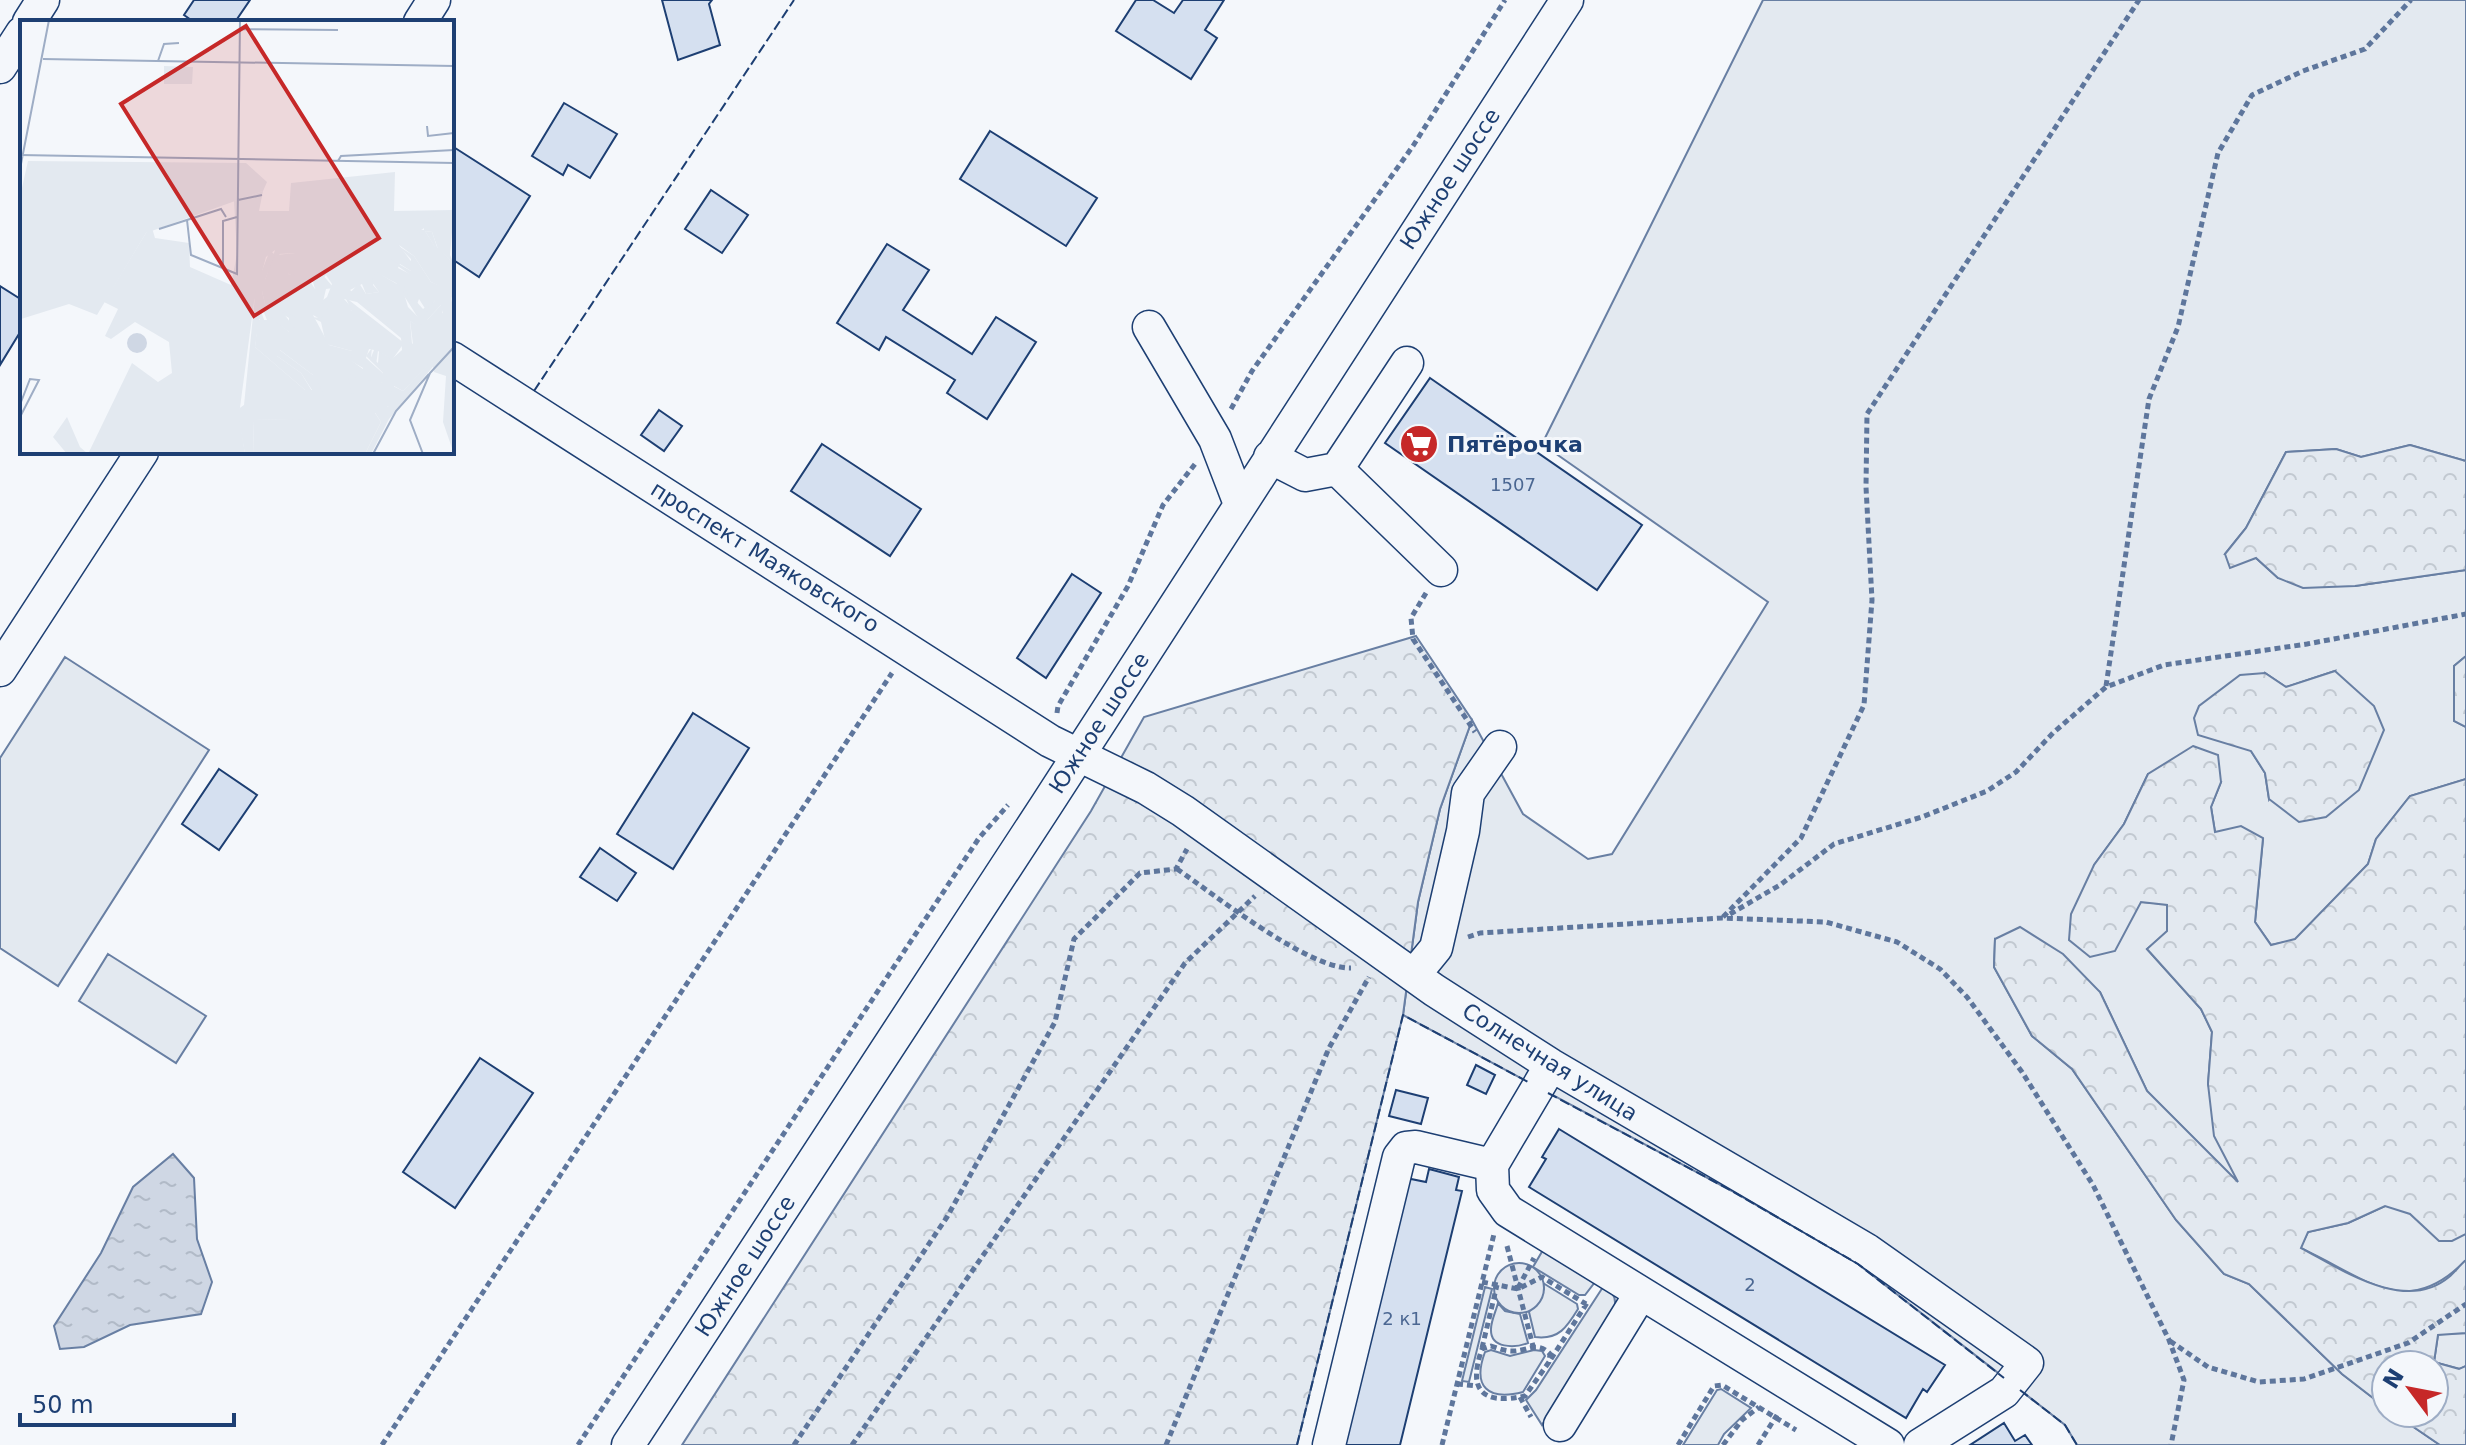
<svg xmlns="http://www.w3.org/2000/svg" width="2466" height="1445" viewBox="0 0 2466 1445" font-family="'DejaVu Sans',sans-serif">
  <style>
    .green { fill: #e3e9f0; stroke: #687fa3; stroke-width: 2; fill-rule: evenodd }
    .forest { fill: url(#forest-crowns); stroke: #687fa3; stroke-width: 2 }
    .parking { fill: #e3e8f0; stroke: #687fa3; stroke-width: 2 }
    .water { fill: url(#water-ripples); stroke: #687fa3; stroke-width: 2 }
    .building { fill: #d5e0f0; stroke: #1d3f73; stroke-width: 2 }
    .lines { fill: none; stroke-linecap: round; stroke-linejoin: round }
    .minor-casing { stroke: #1d3f73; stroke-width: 35 }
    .path { stroke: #5e769c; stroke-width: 5; stroke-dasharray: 6 4; stroke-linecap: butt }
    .minor { stroke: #f4f7fb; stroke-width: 32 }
    .fence { stroke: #1d3f73; stroke-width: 2; stroke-dasharray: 10 4; stroke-linecap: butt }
    .labels { text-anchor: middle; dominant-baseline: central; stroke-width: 6; stroke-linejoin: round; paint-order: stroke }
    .number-label { font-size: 18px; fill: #4b6792 }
    .street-label { font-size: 22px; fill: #1d3f73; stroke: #f4f7fb }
    .poi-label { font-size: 22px; font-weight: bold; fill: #1d3f73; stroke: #f4f7fb; text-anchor: start }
    .inset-road { fill: none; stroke: #9eadc5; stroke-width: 2 }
    .view { fill: #c62828; fill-opacity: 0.15; stroke: #c62828; stroke-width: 4 }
    .inset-edge { fill: none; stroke: #1d3f73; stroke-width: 4 }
  </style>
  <defs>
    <pattern id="forest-crowns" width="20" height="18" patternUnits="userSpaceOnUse" patternTransform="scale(2)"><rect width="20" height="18" fill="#e3e9f0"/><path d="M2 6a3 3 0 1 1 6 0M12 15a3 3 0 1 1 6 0" fill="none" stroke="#c2c9d1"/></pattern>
    <pattern id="water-ripples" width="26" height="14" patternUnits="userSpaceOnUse" patternTransform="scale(2)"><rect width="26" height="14" fill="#cfd7e4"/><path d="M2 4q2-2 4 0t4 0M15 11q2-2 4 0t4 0" fill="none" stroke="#b1bac7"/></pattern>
  </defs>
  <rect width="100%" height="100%" fill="#f4f7fb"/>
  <path class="green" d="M1763 0H2466V461L2410 445 2361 457 2336 449 2286 452 2246 528 2225 554 2256 558 2278 578 2355 586 2466 570V656L2454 666V721L2466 727V779L2410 796 2376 839 2368 864 2295 940 2271 945 2255 922 2263 839 2215 832 2211 807 2221 782 2148 774 2124 824 2094 865 2141 902 2167 904V932L2147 949 2201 1009 2212 1032 2208 1084 2240 1185 2147 1091 2100 992 1995 939 1994 967 2032 1036 2072 1069 2176 1220 2224 1274 2249 1284 2342 1374 2386 1408V1413H2393L2440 1445H2077L2065 1425 1858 1264 1732 1191 1403 1015 1418 902 1440 809 1472 720 1523 814 1588 859 1612 854 1768 602 1542 444ZM2335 671 2269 799 2265 773 2251 751 2265 673 2286 687Z
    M65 657 209 750 58 986 0 948V758Z
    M108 954 206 1016 176 1063 79 1001Z
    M2466 1192V1260C2405 1323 2364 1276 2300 1248L2308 1232 2348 1223 2385 1206Z
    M1543 1250 1595 1282 1585 1295H1579L1533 1267Z
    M1543 1283 1577 1304 1578 1309C1567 1327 1559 1340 1535 1337L1529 1312 1544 1289Z
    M1485 1287 1492 1289 1469 1382 1462 1381Z
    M1603 1287C1612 1292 1616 1295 1615 1306L1542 1425 1526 1400 1536 1390Z
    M1498 1303 1505 1311 1520 1314 1528 1343C1515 1348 1490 1349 1491 1329 1491 1321 1496 1311 1498 1303Z
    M2466 1333V1366L2460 1369 2434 1362 2438 1334Z
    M1491 1350 1510 1356 1534 1350 1542 1351 1545 1356 1523 1392C1488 1401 1472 1387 1485 1352Z
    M1721 1389 1751 1408 1724 1434 1718 1445H1683L1717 1390Z"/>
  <path class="forest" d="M2410 445 2466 461V570L2355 586 2303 588 2278 578 2256 558 2230 568 2225 554 2246 528 2286 452 2336 449 2361 457Z
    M1416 636 1472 720 1440 809 1418 902 1403 1015 1297 1445H682L1091 811 1144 717Z
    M2466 656V727L2454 721V666Z
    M2335 671 2374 706 2384 730 2359 790 2326 817 2299 822 2269 799 2265 773 2251 751 2198 735 2194 718 2199 706 2240 675 2265 673 2286 687Z
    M2193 746 2218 755 2221 782 2211 807 2215 832 2241 826 2263 838 2255 922 2271 945 2295 939 2368 864 2376 839 2410 796 2466 779V1234L2452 1241H2439L2410 1214 2385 1206 2348 1223 2308 1232 2301 1248C2341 1269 2405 1314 2449 1277 2455 1272 2460 1265 2466 1260V1333L2438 1335 2434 1362 2459 1369 2466 1366V1445H2440L2393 1413H2434V1365H2386V1408L2342 1374 2249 1284 2224 1274 2176 1220 2072 1069 2032 1036 1994 967 1995 939 2020 927 2063 954 2100 992 2147 1091 2238 1182 2214 1136 2208 1084 2212 1032 2201 1009 2147 949 2167 931V905L2141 902 2115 951 2090 957 2069 940 2071 914 2094 865 2124 824 2148 774Z"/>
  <path class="parking" d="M1494 1288a25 25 0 1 1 50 0a25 25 0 1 1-50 0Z"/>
  <path class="water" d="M173 1154 194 1178 197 1239 212 1282 201 1314 130 1325 84 1347 60 1349 54 1326 101 1253 133 1187Z"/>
  <path class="building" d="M194 0H250L235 22H194L184 15Z
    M662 0H712L709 4 720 45 678 60Z
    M1136 0H1153L1174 13 1183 0H1224L1205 30 1217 38 1191 79 1116 31Z
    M564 103 617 134 590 178 568 165 563 175 532 156Z
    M990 131 1097 198 1066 246 960 179Z
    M452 146 530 196 479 277 452 259Z
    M711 190 748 215 722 253 685 229Z
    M887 244 929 270 903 310 972 354 996 317 1036 342 987 419 947 393 955 380 886 337 879 350 837 323Z
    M0 286 22 300V329L0 365Z
    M1430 378 1642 525 1597 590 1385 443Z
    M659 410 682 426 664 451 641 435Z
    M822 444 921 509 890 556 791 491Z
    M1072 574 1101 593 1046 678 1017 658Z
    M693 713 749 748 673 869 617 834Z
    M219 769 257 795 219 850 182 824Z
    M600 848 636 873 617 901 580 877Z
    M480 1058 533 1093 455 1208 403 1172Z
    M1476 1065 1495 1075 1486 1094 1467 1085Z
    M1396 1090 1428 1098 1421 1124 1389 1116Z
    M1559 1129 1945 1365 1927 1392 1923 1389 1906 1418 1529 1187 1546 1159 1542 1157Z
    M1429 1169 1459 1177 1456 1190 1462 1191 1400 1445H1341L1406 1178 1426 1182Z
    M2004 1423 2015 1441 2025 1435 2032 1445H1970Z"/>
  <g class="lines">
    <defs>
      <path id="minor" d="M29 22 43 0
        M420 22 434 0
        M0 67 22 33
        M1149 327 1215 439 1240 504
        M452 358 1050 741 1146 788 1183 811 1434 990 1551 1065 1867 1250 2027 1363 2004 1392 1920 1445
        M1270 457 1305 475 1337 469 1407 363
        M1337 469 1441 570
        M0 670 142 452
        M1414 975 1436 948 1463 831 1468 793 1500 747
        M1551 1065 1492 1165 1493 1190 1508 1211 1888 1445
        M1560 1425 1641 1293
        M628 1445 1047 804 1567 0
        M1329 1445 1399 1157 1406 1148 1416 1147 1492 1165"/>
    </defs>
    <use href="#minor" class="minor-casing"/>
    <path class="path" d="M1231 409 1252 371 1413 146 1505 0
      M1426 593 1411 618 1413 639 1475 732
      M2106 686 2149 399 2178 327 2218 153 2252 95 2303 71 2365 49 2411 0
      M1057 713 1058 706 1128 586 1163 505 1195 464
      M1177 869C1215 895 1308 969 1351 968
      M1730 914 1780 885 1834 844 1922 817 1987 791 2016 772 2053 733 2106 687 2164 665 2307 644 2466 614
      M1723 917 1801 838 1864 705 1872 600 1866 487 1867 414 2139 0
      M1468 937 1480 933 1722 918 1826 922 1897 942 1940 969 1967 997 2022 1072 2093 1185 2169 1340 2184 1380 2171 1445
      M1507 1246 1533 1346
      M1482 1282 1518 1289 1542 1277 1586 1304
      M1518 1288 1534 1258
      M2170 1341 2208 1367 2259 1382 2304 1379 2408 1343 2466 1304
      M1491 1346C1497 1348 1505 1351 1511 1351 1527 1352 1537 1340 1550 1354L1549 1362 1525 1396C1483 1405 1467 1391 1482 1349Z
      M1482 1348 1497 1285
      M1551 1359 1587 1303
      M1457 1384 1477 1386
      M1520 1397 1531 1417
      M382 1445 892 673
      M578 1445 979 838 1008 805
      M794 1445 947 1217 1055 1022 1074 939 1140 873 1176 869 1187 849
      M852 1445 1185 963 1255 896
      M1166 1445 1329 1048 1369 977
      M1442 1445 1494 1234
      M1678 1445 1714 1386 1722 1385 1796 1430
      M1723 1445 1742 1420 1759 1407
      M1758 1445 1777 1415"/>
    <use href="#minor" class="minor"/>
    <path class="fence" d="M534 391 794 0
      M1548 1093 1732 1191 1858 1264 2004 1378
      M2020 1390 2065 1425 2077 1445
      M1297 1445 1403 1015 1530 1083"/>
  </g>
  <defs>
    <symbol id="supermarket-disc" viewBox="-11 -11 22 22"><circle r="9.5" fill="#c62828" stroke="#f4f7fb"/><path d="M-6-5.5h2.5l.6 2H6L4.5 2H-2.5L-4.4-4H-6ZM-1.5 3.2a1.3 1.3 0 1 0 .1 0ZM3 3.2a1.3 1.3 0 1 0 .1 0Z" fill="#fff"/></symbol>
  </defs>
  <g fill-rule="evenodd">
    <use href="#supermarket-disc" x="1397" y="422" width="44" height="44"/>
  </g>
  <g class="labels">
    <g class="number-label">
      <text x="1513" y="484">1507</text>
      <text x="1750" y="1284">2</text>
      <text x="1402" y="1318">2 к1</text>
    </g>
    <g class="street-label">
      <text transform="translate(1450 179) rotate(-57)">Южное шоссе</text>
      <text transform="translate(765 557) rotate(32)">проспект Маяковского</text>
      <text transform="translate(1099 723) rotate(-57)">Южное шоссе</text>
      <text transform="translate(1550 1062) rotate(32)">Солнечная улица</text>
      <text transform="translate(745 1266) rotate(-57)">Южное шоссе</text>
    </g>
    <g class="poi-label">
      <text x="1447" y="444">Пятёрочка</text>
    </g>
  </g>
  <g transform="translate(20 20)">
    <rect width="434" height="434" fill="#f4f7fb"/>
    <path d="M144 46 173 47 172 64H144ZM375 152 374 191 434 190 401 210 415 227 405 211 412 212 417 227 434 244V285L429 271 411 262 394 236 379 225 393 244 391 251 380 244 378 248 390 254 388 272 403 289 415 279 407 300 422 284V293L434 295V434L423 402 426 356 414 352 412 341 383 371 374 366 369 386 355 393 361 402 345 434H234L233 400 305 398 307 394 301 390 293 355 260 330 257 336 281 353 292 371 285 370 235 327 238 300H247L242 288 269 312V298L245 284 242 271 281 297 307 277 312 264 306 255 295 269 293 262 268 254 275 233 259 234 265 241 244 263 255 230 246 237 234 282 219 395 225 434H68L112 343 138 362 152 353 149 322 115 302 91 319 85 316 98 289 84 282 126 213 132 208 135 218 169 223 170 247 211 265 217 234 214 181 243 171 239 191H269L271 163ZM357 253 376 263 400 301 397 305 390 301 393 324 330 270 342 264 346 274 359 272 353 265ZM324 279 337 282 381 318 382 330 372 339 359 331 358 343 351 337 352 328 346 336 363 353 362 363 332 341V331L309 325 293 295 300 299 334 290Z" fill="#e3e9f0" fill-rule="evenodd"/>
    <path d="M8 141 226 143 247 162 243 171 126 213 77 295 49 284 1 299 0 177ZM434 189 430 235 434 244 418 229 412 212 405 211 416 228 396 209 404 210V200ZM377 225 394 236 411 262 430 270 434 295H423L421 285 407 300 404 296 415 280 406 290 399 279 397 284 389 279 383 262 389 254 361 234 391 251V239ZM310 227 318 240 319 253 299 236 298 227ZM250 230 255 235 245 260 264 241 256 235 275 233 280 238 268 254 287 257 295 269 301 253 314 268 306 269 302 286 279 299 251 284 242 271 245 284 262 291 275 309 269 312 240 289 246 305 239 299 235 327 285 370H292L281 353 257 336V328L297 358 304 377 302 390 314 392V399L233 400 234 434H225L217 390 224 385 236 266ZM355 251 382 267 388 287 403 302 399 307 390 301 392 324 330 273 339 263 346 274 359 272 352 262ZM325 277 384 323 372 340 358 331 356 345 350 340 354 330 349 329 346 338 367 357 362 363 349 360 346 367 355 370 343 378 331 373 327 353 339 360 343 348 331 341 332 331 306 324 301 302 291 297 302 298 312 281 332 291ZM411 341 416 343 369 399 351 434H345L361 402 354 391 357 386 368 387 373 366 383 371ZM47 397 60 427 68 434H47L33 417Z" fill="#e3e9f0"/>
    <path d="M107 323a10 10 0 1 1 20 0a10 10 0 1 1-20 0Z" fill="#cfd7e4"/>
    <path class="inset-road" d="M220 9 318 10M23 39 434 46M138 41 144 24 159 23M407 106 408 116 434 113M0 135 434 143M318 141 321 136 434 130M0 149 29 0M218 180 242 175M167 200 171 235 217 254 220 0M139 209 201 189 206 197M203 248V201L217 197M0 397 19 360 10 359 1 382M353 434 376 391 409 354M403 434 390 400 410 353 434 327"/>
    <path class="view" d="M226 6 359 218 234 296 101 84Z"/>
    <rect width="434" height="434" class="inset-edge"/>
  </g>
  <g transform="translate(2410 1389) rotate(302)"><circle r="38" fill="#f4f7fb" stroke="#9eadc5" stroke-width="2"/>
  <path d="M0-6L14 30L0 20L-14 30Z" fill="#c62828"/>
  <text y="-12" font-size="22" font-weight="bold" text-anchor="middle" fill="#1d3f73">N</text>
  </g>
  <path d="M20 1413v12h214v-12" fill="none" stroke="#1d3f73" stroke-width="4"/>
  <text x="32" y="1413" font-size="24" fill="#1d3f73" stroke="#f4f7fb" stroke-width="6" paint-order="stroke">50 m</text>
</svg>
